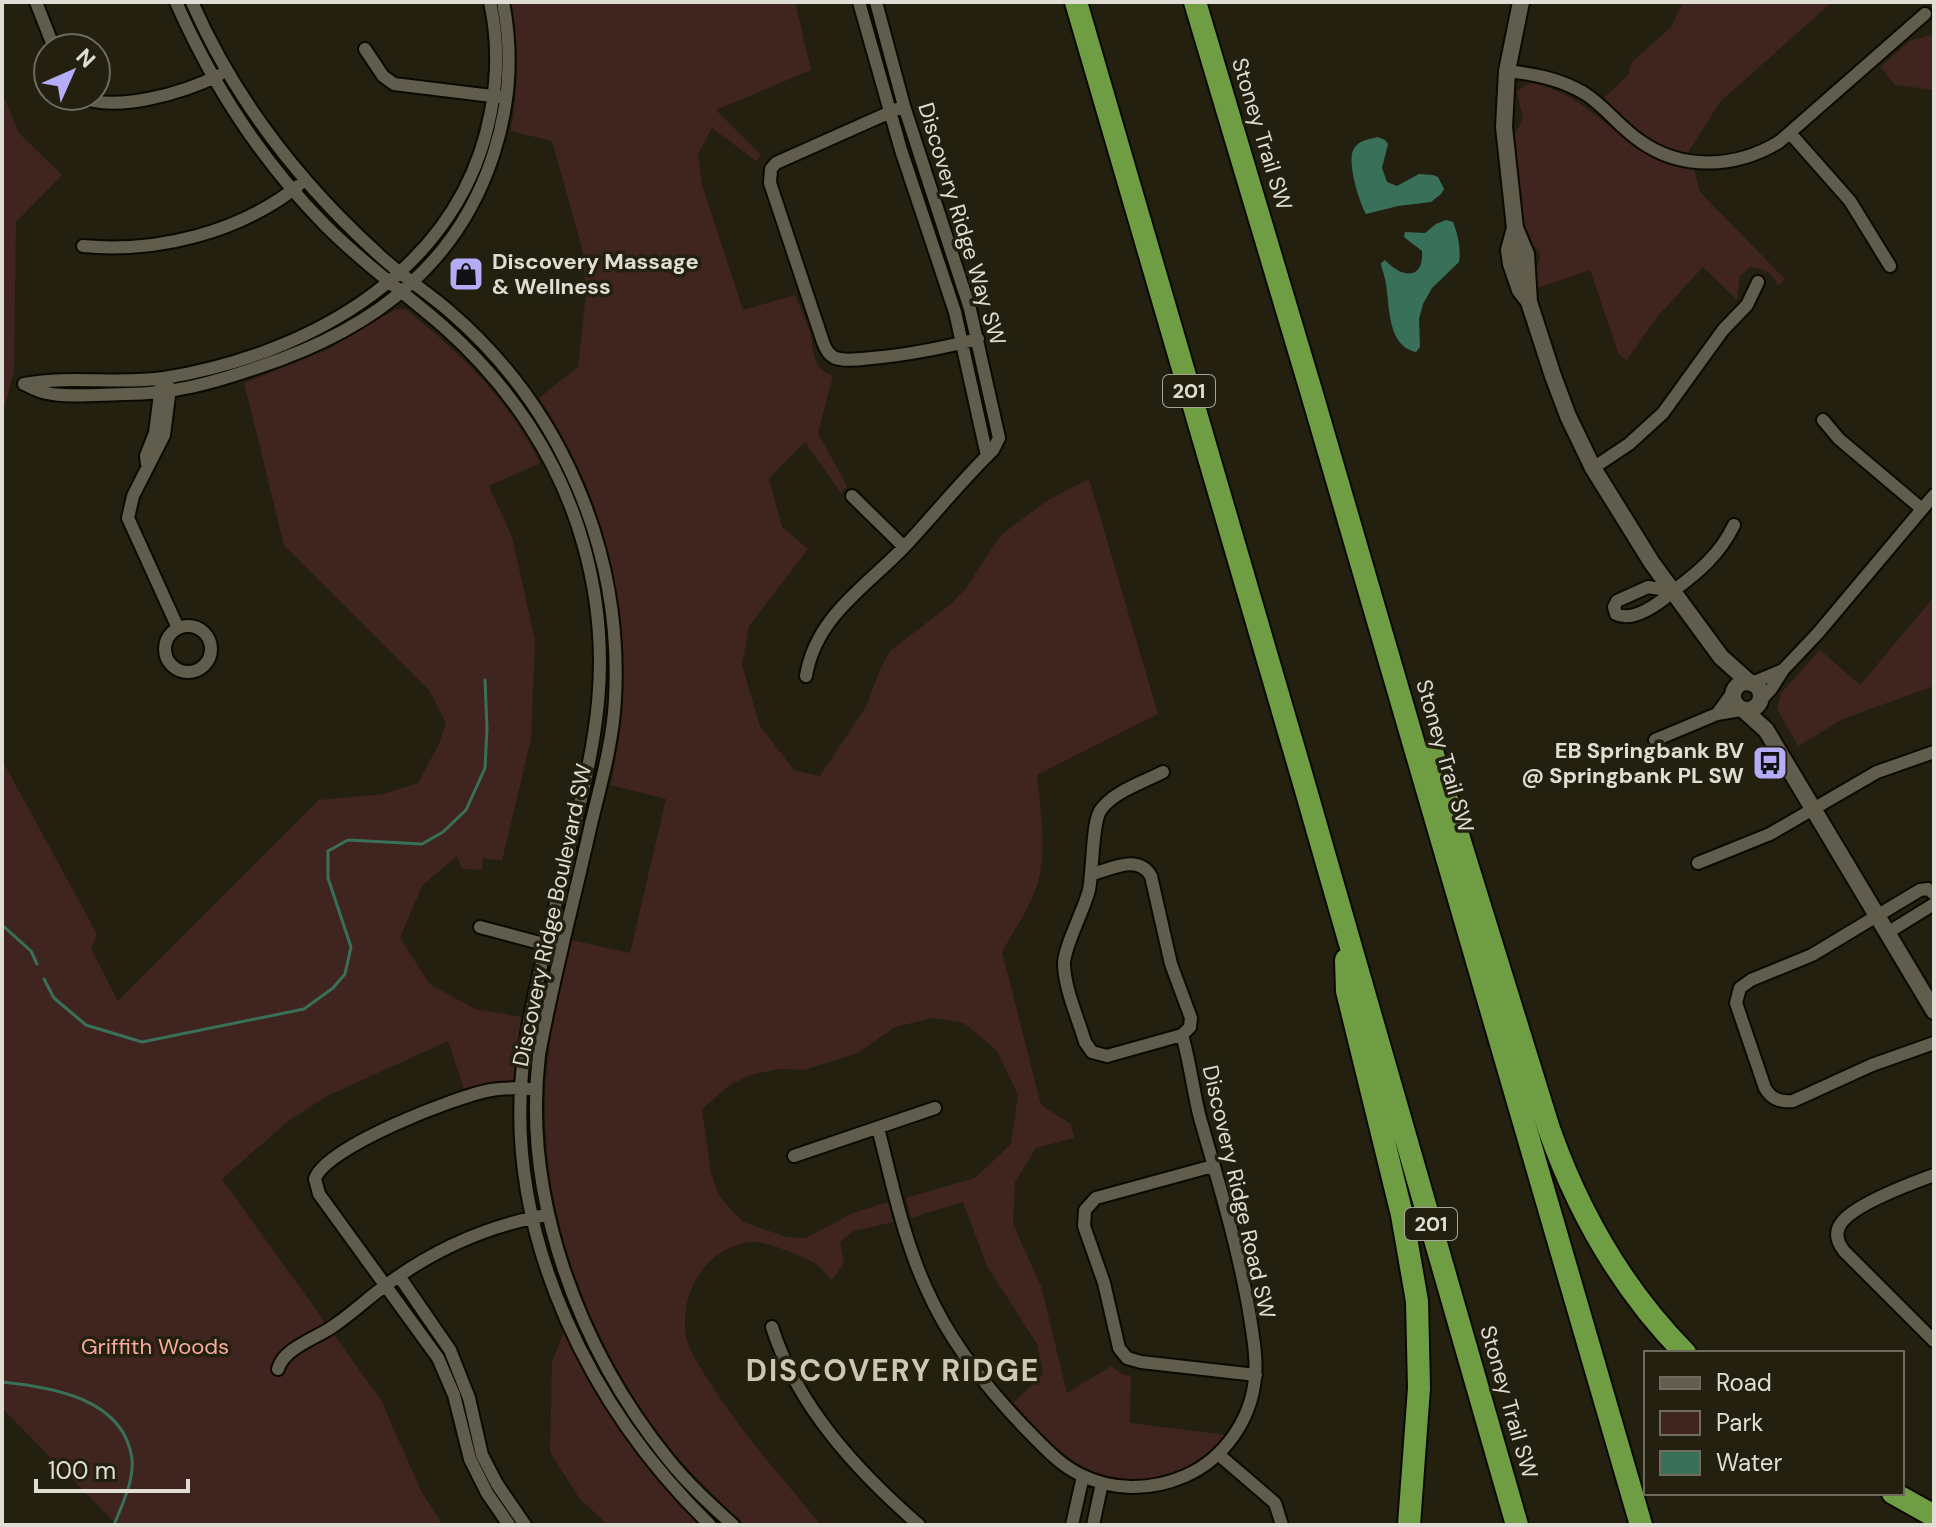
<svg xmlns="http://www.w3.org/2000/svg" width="1936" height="1527" viewBox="0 0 1936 1527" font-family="'DM Sans',sans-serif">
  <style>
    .green { fill: #3f241f }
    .water { fill: #39705a }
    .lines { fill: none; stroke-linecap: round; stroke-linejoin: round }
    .stream { stroke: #39705a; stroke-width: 3 }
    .minor-casing { stroke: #0c0900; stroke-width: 16 }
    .tertiary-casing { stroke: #0c0900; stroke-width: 20 }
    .motorway-casing { stroke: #0c0900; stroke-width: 26 }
    .minor { stroke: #615d4c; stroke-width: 12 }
    .tertiary { stroke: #615d4c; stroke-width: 16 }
    .motorway { stroke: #6f9d44; stroke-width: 22 }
    .labels { text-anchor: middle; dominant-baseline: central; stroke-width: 7; stroke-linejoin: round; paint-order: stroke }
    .shield { fill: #232010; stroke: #a7a599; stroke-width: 2 }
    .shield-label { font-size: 20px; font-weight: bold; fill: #e0ded4 }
    .street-label { font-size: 22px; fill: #e0ded4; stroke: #232010 }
    .poi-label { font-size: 22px; font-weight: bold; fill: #e0ded4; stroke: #232010; text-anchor: start }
    .park-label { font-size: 22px; fill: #fbaa9c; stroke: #232010 }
    .district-label { font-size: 30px; font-weight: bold; letter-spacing: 2px; fill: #cbc7b3; stroke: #232010 }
  </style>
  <rect width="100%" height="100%" fill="#232010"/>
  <path class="green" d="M511 2H795L811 70 716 110 761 155 756 161 712 128 698 154 702 185 743 310 795 295C800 307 806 320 810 332 815 352 810 367 833 376L818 433 847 486 841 493 805 442 769 478 782 527 808 549 749 626 742 665 760 726 794 770 820 776 866 707 879 672 890 651 951 604 966 588 1001 535 1048 500 1089 479 1158 714 1037 775C1040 807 1046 842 1040 874 1035 901 1015 928 1002 952L1041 1105 1071 1124 1074 1138 1036 1148 1015 1182 1013 1224 1041 1286 1067 1393 1111 1366 1123 1375 1131 1376 1130 1423 1226 1435C1189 1480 1120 1496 1071 1459 1050 1443 1031 1422 1013 1403L1043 1374 1037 1344 987 1266 963 1202 911 1218 906 1198 975 1178 1011 1144 1018 1095 997 1051 964 1023 933 1018 895 1027 858 1053 804 1070 779 1069 754 1074 731 1084 702 1109 711 1173 719 1196 743 1222 787 1237 806 1238 853 1213 888 1202 893 1222 854 1231 840 1242 844 1264 832 1280C826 1275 821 1267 814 1263 803 1256 763 1240 751 1242 705 1247 679 1294 686 1336 689 1352 700 1366 708 1380 741 1432 782 1478 821 1525L743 1523C711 1493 678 1462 652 1425 587 1331 543 1217 545 1102 546 1047 559 993 572 940L630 953 666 799 611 785C639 647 617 515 539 398L578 367 586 293 582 248 552 141 510 131C520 87 518 45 511 2Z
    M1683 2H1832L1720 102 1687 154C1649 145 1631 125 1604 98L1628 75 1631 63 1671 27Z
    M1934 34V90L1895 85 1880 67 1910 41Z
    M1531 83C1602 97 1623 162 1694 170L1700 192 1785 279 1778 286C1772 271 1765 269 1750 267L1740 276 1737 300 1703 267 1657 317 1627 360 1619 355 1590 270 1537 288 1533 274 1540 259 1539 252 1526 238 1514 149V137L1523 119 1517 92 1525 85Z
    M2 93 19 133 62 175 16 222 14 371 2 416Z
    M406 309C462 355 507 397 540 463L489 486 512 537 535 640 531 739 502 861 483 858 482 870 462 869 457 856 422 886 400 938 430 984 475 1009 521 1017 513 1080 466 1095 448 1041 327 1096 287 1122 222 1179 381 1400 421 1491 443 1525H117L2 1408V760L97 934 91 949 118 1001 319 800 383 794 418 783 439 744 446 723 429 690 284 545 244 383 327 350 394 310Z
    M1934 597V686L1843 719 1798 746 1777 709 1781 693 1820 650 1860 685Z
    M565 1328C598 1403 642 1467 701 1525H608L579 1498 550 1452 552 1362Z"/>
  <path class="water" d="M1378 137 1385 140 1388 144 1382 168 1387 182 1397 186 1419 174 1433 175 1438 177 1444 189 1441 194 1431 202 1398 206 1366 214C1359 201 1345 158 1355 147 1360 140 1370 139 1378 137Z
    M1446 220 1453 222C1458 234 1461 249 1459 262L1432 288 1423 304 1419 319 1420 347 1416 352C1384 345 1391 298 1384 275 1383 271 1381 267 1381 263L1385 260C1400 277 1424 282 1422 251L1404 237 1405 232 1425 233 1436 224Z"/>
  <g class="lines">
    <path class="stream" d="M2 925 31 951 37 964
      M44 979 54 998 86 1025 142 1042 304 1009 333 988 345 974 351 947 328 878V851L348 840 422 844 443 832 466 810 485 768 487 729 485 680
      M2 1382C51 1387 124 1398 132 1459 134 1481 122 1505 114 1525"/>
    <defs>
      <path id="minor" d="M36 2 54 48
        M176 2C212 84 262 161 325 225 362 263 404 292 444 327 509 385 559 458 583 543 623 682 584 778 554 911 542 964 527 1018 522 1073 507 1242 592 1410 710 1525
        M192 2C235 100 300 183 378 254 400 275 426 291 449 311 561 407 623 551 615 699 613 741 601 783 591 824 574 901 553 977 539 1055 522 1198 579 1349 668 1459 687 1483 710 1504 733 1525
        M859 2 901 150 955 312 987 456
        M365 49 383 76 394 84 500 97
        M1507 71C1535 74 1560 79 1584 93 1605 106 1619 127 1640 141 1682 171 1736 168 1779 142L1925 14
        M79 96C114 114 186 92 219 75
        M904 106 776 163 771 169 770 183 823 342C826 350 830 358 840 359 850 361 862 359 872 358 908 355 942 348 978 339
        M1790 133 1850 201 1890 266
        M83 246C157 253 238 233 298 186
        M24 384C31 387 39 392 47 393 67 398 104 394 126 394 172 394 213 383 256 368 311 350 368 323 410 284 488 214 523 104 503 2
        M24 384C72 375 119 385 164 378 312 354 462 269 491 111 498 75 498 38 490 2
        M170 388 164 435 133 496 128 518 178 628
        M1823 420 1839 439 1922 509
        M147 464 146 456 155 433 161 386
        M1593 468 1629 444 1663 413 1723 330 1747 305 1758 282
        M852 496 904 547
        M1648 587 1673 591C1660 603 1633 623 1616 614L1614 607 1617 601Z
        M1673 591C1699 572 1720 554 1734 525
        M165 649a23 23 0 1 1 46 0a23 23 0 1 1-46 0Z
        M806 676C816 616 866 587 905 546 935 514 962 480 993 450L999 438 970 309 904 106 876 2
        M1752 683 1783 670
        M1760 701 1771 689 1783 670 1818 633 1934 495
        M1717 714 1733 692
        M1655 740 1717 714 1741 710
        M1698 863 1770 834 1877 772 1934 752
        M1092 874C1112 869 1138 854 1151 876L1171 964 1191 1018 1190 1027 1182 1035 1107 1056 1092 1052 1085 1042C1078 1018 1065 990 1064 965 1063 949 1084 910 1089 890 1093 870 1092 824 1100 811 1112 792 1144 782 1163 772
        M1934 894 1928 889 1920 890 1812 955 1751 980 1740 988 1736 1003 1765 1088C1772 1100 1781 1102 1793 1101L1872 1065 1934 1043
        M480 927 555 947
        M1887 933 1934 904
        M878 1128C892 1182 903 1238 927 1290 951 1344 988 1390 1029 1432 1044 1447 1059 1464 1079 1474 1112 1491 1151 1491 1185 1476 1224 1459 1251 1420 1255 1378 1257 1357 1253 1337 1250 1317 1239 1250 1219 1184 1200 1118 1193 1091 1190 1062 1182 1035
        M794 1156 935 1108
        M1213 1166 1096 1198 1085 1210 1084 1226 1104 1283 1119 1348 1127 1358 1141 1362 1256 1375
        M1934 1175C1912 1183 1856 1204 1842 1222 1834 1232 1837 1242 1844 1251L1934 1341
        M399 1276 450 1350 469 1398 482 1455 497 1484 525 1525
        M772 1327C797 1406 857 1471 919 1525
        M278 1369C284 1347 318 1338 335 1325 354 1312 370 1296 389 1283 434 1250 486 1227 541 1216
        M1218 1454 1275 1503 1282 1525
        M509 1525 487 1493 470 1459 454 1395 438 1358 319 1194 315 1179C325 1147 457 1096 491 1090 503 1088 516 1088 529 1089
        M1072 1525 1083 1476
        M1093 1525 1102 1483"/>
      <path id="tertiary" d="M1521 2 1507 71 1504 127 1515 228 1509 250 1511 264 1520 290 1526 298
        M1515 228 1526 254 1529 302 1553 376 1568 416 1593 468 1652 563 1721 657 1750 683
        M1733 696a14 14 0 1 1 28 0a14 14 0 1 1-28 0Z
        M1745 711 1766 730 1934 1011"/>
      <path id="motorway" d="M1076 2 1303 780 1517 1525
        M1195 2 1312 394 1641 1525
        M1432 751 1549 1129C1579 1214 1622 1289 1685 1353
        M1346 960 1347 991 1402 1215 1417 1301 1419 1388 1409 1525
        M1893 1493 1934 1516"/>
    </defs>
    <use href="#minor" class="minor-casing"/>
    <use href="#tertiary" class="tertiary-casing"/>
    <use href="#motorway" class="motorway-casing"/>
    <use href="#minor" class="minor"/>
    <use href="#tertiary" class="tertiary"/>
    <use href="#motorway" class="motorway"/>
  </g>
  <defs>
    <symbol id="shop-square" viewBox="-11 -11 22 22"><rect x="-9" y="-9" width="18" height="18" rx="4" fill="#b5acf8" stroke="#232010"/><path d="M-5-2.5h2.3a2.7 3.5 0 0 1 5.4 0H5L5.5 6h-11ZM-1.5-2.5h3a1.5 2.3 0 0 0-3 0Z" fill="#111"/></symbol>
    <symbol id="bus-square" viewBox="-11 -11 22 22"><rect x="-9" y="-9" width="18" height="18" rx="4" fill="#b5acf8" stroke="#232010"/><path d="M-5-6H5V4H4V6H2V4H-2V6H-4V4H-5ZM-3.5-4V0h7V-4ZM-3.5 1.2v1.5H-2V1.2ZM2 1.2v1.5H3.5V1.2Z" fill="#111"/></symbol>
  </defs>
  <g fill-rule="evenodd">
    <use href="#shop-square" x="446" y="254" width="40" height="40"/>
    <use href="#bus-square" x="1750" y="743" width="40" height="40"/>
  </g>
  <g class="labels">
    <g class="shield">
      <rect x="1163" y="375" width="52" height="32" rx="6"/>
      <rect x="1405" y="1208" width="52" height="32" rx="6"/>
    </g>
    <g class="shield-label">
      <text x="1189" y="391">201</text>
      <text x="1431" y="1224">201</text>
    </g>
    <g class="street-label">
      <text transform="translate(1262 134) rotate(73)">Stoney Trail SW</text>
      <text transform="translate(962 224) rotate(73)">Discovery Ridge Way SW</text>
      <text transform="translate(1445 756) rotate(74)">Stoney Trail SW</text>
      <text transform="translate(552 915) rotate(-78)">Discovery Ridge Boulevard SW</text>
      <text transform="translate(1239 1192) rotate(77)">Discovery Ridge Road SW</text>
      <text transform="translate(1509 1402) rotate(74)">Stoney Trail SW</text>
    </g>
    <g class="poi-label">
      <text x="492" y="261">Discovery Massage<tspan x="492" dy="25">&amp; Wellness</tspan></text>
      <text x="1744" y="750" text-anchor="end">EB Springbank BV<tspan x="1744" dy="25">@ Springbank PL SW</tspan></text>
    </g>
    <g class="park-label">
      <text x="155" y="1346">Griffith Woods</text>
    </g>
    <g class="district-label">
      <text x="893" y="1370">DISCOVERY RIDGE</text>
    </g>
  </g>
  <rect width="1936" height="1527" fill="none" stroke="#e0ded4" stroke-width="8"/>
  <rect x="1644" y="1351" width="260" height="144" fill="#232010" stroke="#6f6c5e" stroke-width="2"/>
  <rect x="1660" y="1377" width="40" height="12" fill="#615d4c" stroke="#6f6c5e" stroke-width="2"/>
  <text x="1716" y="1391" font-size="24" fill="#e0ded4">Road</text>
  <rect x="1660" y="1411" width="40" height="24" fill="#3f241f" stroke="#6f6c5e" stroke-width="2"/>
  <text x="1716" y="1431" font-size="24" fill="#e0ded4">Park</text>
  <rect x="1660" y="1451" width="40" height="24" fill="#39705a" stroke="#6f6c5e" stroke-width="2"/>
  <text x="1716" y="1471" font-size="24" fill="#e0ded4">Water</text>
  <g transform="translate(72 72) rotate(45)"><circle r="38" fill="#232010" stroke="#6f6c5e" stroke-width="2"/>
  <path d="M0-6L14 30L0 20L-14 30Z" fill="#b5acf8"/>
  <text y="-12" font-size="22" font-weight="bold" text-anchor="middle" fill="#e0ded4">N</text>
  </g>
  <path d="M36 1479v12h152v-12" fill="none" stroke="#e0ded4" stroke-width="4"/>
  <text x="48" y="1479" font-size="24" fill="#e0ded4" stroke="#232010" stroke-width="6" paint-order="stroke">100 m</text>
</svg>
